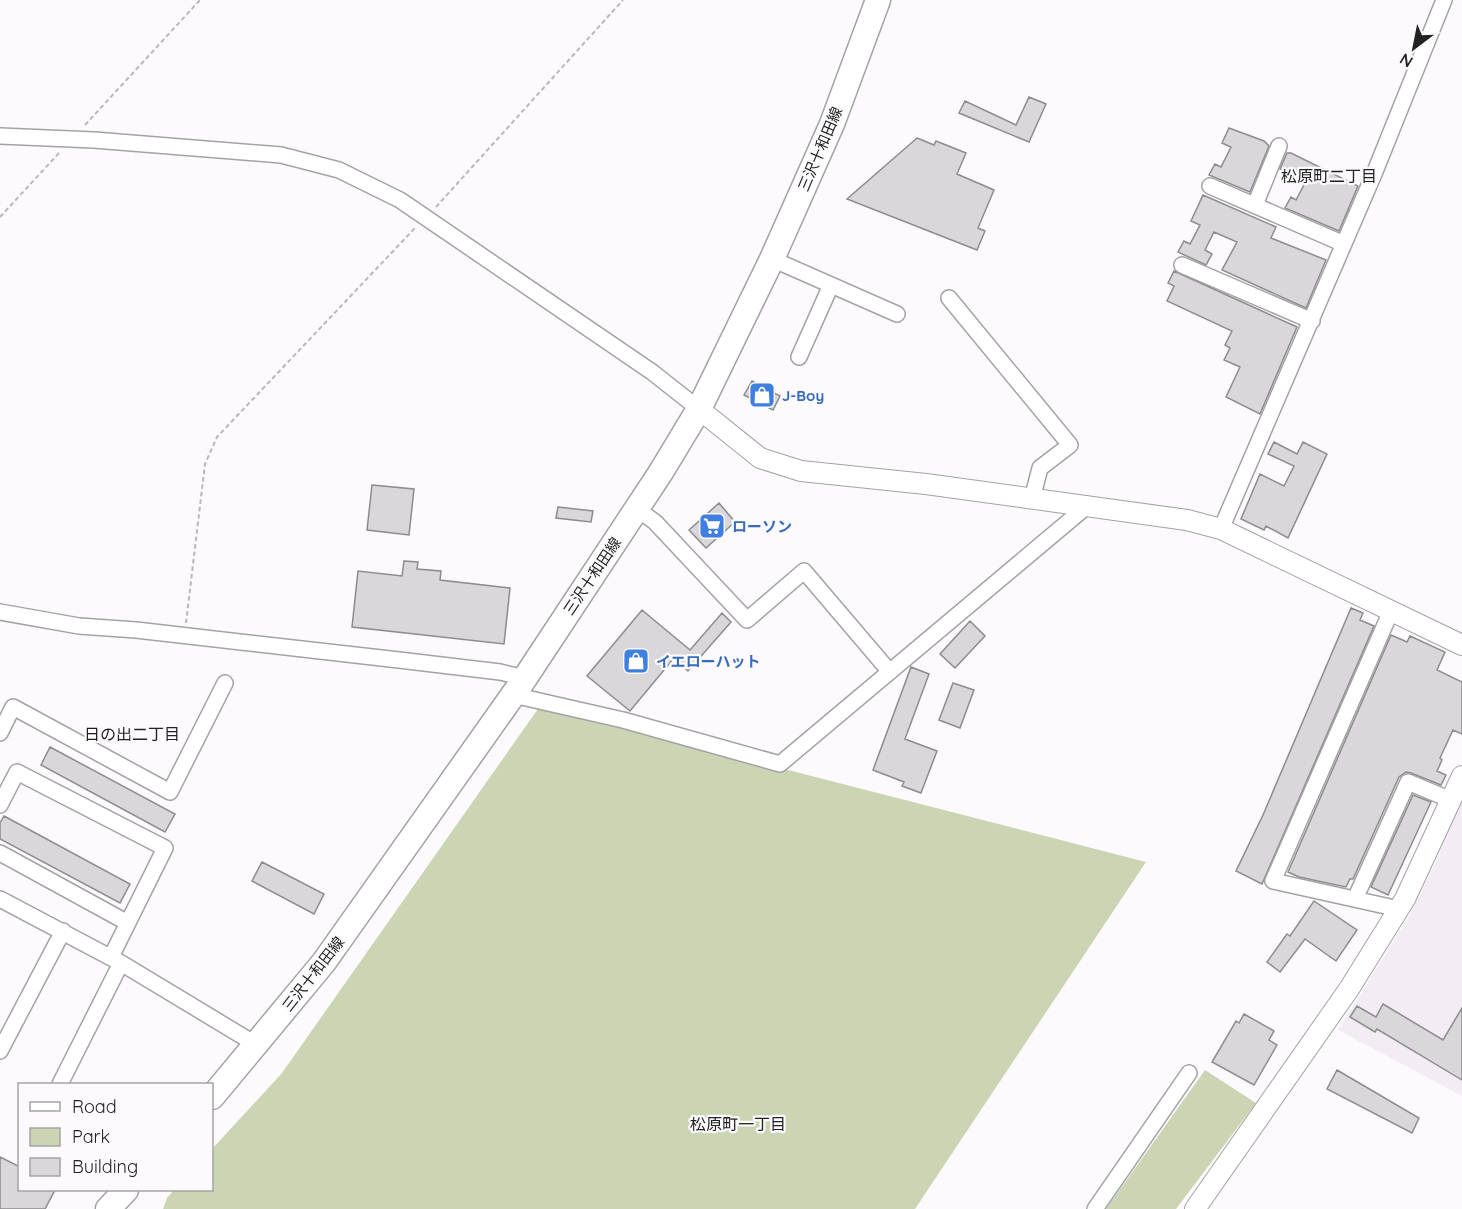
<svg xmlns="http://www.w3.org/2000/svg" width="1462" height="1209" viewBox="0 0 1462 1209" font-family="Quicksand,'Noto Sans JP',sans-serif">
  <style>
    .built { fill: #f3ecf5 }
    .green { fill: #cbd5b4 }
    .building { fill: #d9d7d9; stroke: #8d8b8d; stroke-width: 1.5 }
    .lines { fill: none; stroke-linecap: round; stroke-linejoin: round }
    .minor-casing { stroke: #a4a2a5; stroke-width: 18 }
    .tertiary-casing { stroke: #a4a2a5; stroke-width: 22 }
    .primary-casing { stroke: #a4a2a5; stroke-width: 27 }
    .path { stroke: #b8b7b9; stroke-width: 2; stroke-dasharray: 4.5 3; stroke-linecap: butt }
    .minor { stroke: #fff; stroke-width: 15 }
    .tertiary { stroke: #fff; stroke-width: 20 }
    .primary { stroke: #fff; stroke-width: 24 }
    .labels { text-anchor: middle; dominant-baseline: central; stroke-width: 4.5; stroke-linejoin: round; paint-order: stroke }
    .street-label { font-size: 15px; fill: #222223; stroke: #fcfafc }
    .shop-label { font-size: 15px; font-weight: bold; fill: #366cbe; stroke: #fcfafc; text-anchor: start }
    .neighbourhood-label { font-size: 16px; fill: #222223; stroke: #fcfafc }
  </style>
  <rect width="100%" height="100%" fill="#fcfafc"/>
  <path class="built" d="M1462 791V1096L1338 1030 1411 913 1439 855Z"/>
  <path class="green" d="M540 706 1146 862 915 1209H163L167 1198 174 1190H212V1149L282 1073Z
    M1205 1070 1256 1103 1176 1209H1106Z"/>
  <path class="building" d="M1029 97 1046 104 1029 142 959 113 965 101 1016 125Z
    M1229 128 1264 141 1269 146 1250 192 1209 175 1215 164 1221 167 1231 147 1222 143Z
    M917 138 934 145 936 141 966 153 957 174 994 190 978 228 985 231 977 250 847 199Z
    M1287 153H1291L1358 186 1339 231 1285 208 1291 197 1296 200 1306 181 1280 169Z
    M1203 195 1276 227 1271 238 1326 260 1306 308 1222 270 1237 242 1214 232 1205 250 1212 254 1206 265 1178 252 1184 241 1190 244 1200 225 1191 221Z
    M1174 271 1297 327 1260 414 1226 397 1240 367 1224 360 1230 348 1225 345 1232 331 1167 301 1174 286 1168 283Z
    M752 381 780 396 773 410 744 395Z
    M1274 442 1297 454 1303 442 1327 454 1288 538 1266 526 1264 530 1241 519 1260 474 1284 486 1294 466 1268 454Z
    M372 485 414 489 409 535 367 530Z
    M719 503 735 522 706 548 689 530Z
    M558 507 593 511 591 522 556 518Z
    M404 561 418 562 417 569 441 571 440 580 510 588 504 644 352 627 358 571 402 576Z
    M1351 608 1363 613 1360 620 1374 626 1262 884 1236 871 1263 815Z
    M642 610 690 650 722 613 731 622 688 671 674 658 630 711 587 676Z
    M970 621 985 636 955 668 940 654Z
    M1391 635 1407 642 1410 636 1445 652 1437 670 1462 682V734L1453 730 1440 758 1442 760 1437 771 1446 775 1441 785 1411 773 1406 772 1399 777 1353 879H1350L1346 887 1299 877 1288 872Z
    M911 667 929 674 905 739 937 751 921 793 902 786 904 782 873 770Z
    M953 683 974 690 960 728 939 720Z
    M50 747 175 814 165 832 41 765Z
    M1413 795 1431 802 1388 895 1371 887Z
    M4 816 130 884 120 903 0 839V823Z
    M262 862 324 894 314 914 252 881Z
    M1314 901 1357 930 1336 961 1305 939 1280 972 1267 962 1287 934 1290 936Z
    M1383 1004 1443 1040 1462 1008V1080L1377 1029 1375 1032 1350 1017 1357 1006 1376 1017Z
    M1244 1014 1274 1031 1269 1040 1277 1045 1254 1085 1212 1062 1236 1021 1239 1023Z
    M1337 1070 1419 1118 1412 1133 1327 1089Z
    M0 1157 20 1167V1190H55L45 1209H0Z"/>
  <g class="lines">
    <defs>
      <path id="minor" d="M0 136 94 140 281 155 339 170 400 200 652 372 699 409
        M1210 186 1344 244
        M1255 205 1279 146
        M772 259 897 314
        M1182 265 1312 321
        M949 298 1070 445 1040 468 1032 499
        M799 357 831 285
        M637 509 655 522 747 620 804 571 890 672
        M1221 529 1374 174 1444 0
        M1391 611 1273 881 1399 909
        M0 612 79 626 136 630 399 660 500 672 525 678
        M513 695 623 720 780 764 1087 506
        M0 733 13 707 170 792 225 683
        M0 805 17 772 165 848 111 957
        M0 853 128 923
        M0 899 121 963 257 1045
        M1355 899 1408 782 1451 800
        M0 1051 63 931
        M60 1084 121 963
        M1095 1209 1189 1073"/>
      <path id="tertiary" d="M699 409 760 458 801 471 926 484 1187 520 1221 529 1462 645
        M1195 1209 1349 989 1405 899 1462 776"/>
      <path id="primary" d="M212 1097 324 962 525 678 661 472 699 409 772 259 832 124 878 0
        M108 1209 126 1190"/>
    </defs>
    <use href="#minor" class="minor-casing"/>
    <use href="#tertiary" class="tertiary-casing"/>
    <use href="#primary" class="primary-casing"/>
    <path class="path" d="M85 125 200 0
      M436 207 623 0
      M0 217 59 153
      M186 623 205 464 217 437 415 228"/>
    <use href="#minor" class="minor"/>
    <use href="#tertiary" class="tertiary"/>
    <use href="#primary" class="primary"/>
  </g>
  <defs>
    <symbol id="shop-square" viewBox="-11 -11 22 22"><rect x="-9" y="-9" width="18" height="18" rx="4" fill="#3f7fe0" stroke="#fcfafc"/><path d="M-5-2.5h2.3a2.7 3.5 0 0 1 5.4 0H5L5.5 6h-11ZM-1.5-2.5h3a1.5 2.3 0 0 0-3 0Z" fill="#fff"/></symbol>
    <symbol id="supermarket-square" viewBox="-11 -11 22 22"><rect x="-9" y="-9" width="18" height="18" rx="4" fill="#3f7fe0" stroke="#fcfafc"/><path d="M-6-5.5h2.5l.6 2H6L4.5 2H-2.5L-4.4-4H-6ZM-1.5 3.2a1.3 1.3 0 1 0 .1 0ZM3 3.2a1.3 1.3 0 1 0 .1 0Z" fill="#fff"/></symbol>
  </defs>
  <g fill-rule="evenodd">
    <use href="#shop-square" x="747" y="380" width="30" height="30"/>
    <use href="#supermarket-square" x="697" y="511" width="30" height="30"/>
    <use href="#shop-square" x="621" y="646" width="30" height="30"/>
  </g>
  <g class="labels">
    <g class="street-label">
      <text transform="translate(820 149) rotate(-67)">三沢十和田線</text>
      <text transform="translate(592 576) rotate(-56)">三沢十和田線</text>
      <text transform="translate(313 974) rotate(-52)">三沢十和田線</text>
    </g>
    <g class="shop-label">
      <text x="782" y="395">J-Boy</text>
      <text x="732" y="526">ローソン</text>
      <text x="656" y="661">イエローハット</text>
    </g>
    <g class="neighbourhood-label">
      <text x="1329" y="176">松原町二丁目</text>
      <text x="132" y="734">日の出二丁目</text>
      <text x="738" y="1124">松原町一丁目</text>
    </g>
  </g>
  <rect x="18" y="1083" width="195" height="108" fill="#fcfafc" stroke="#a5a4a5" stroke-width="1.5"/>
  <rect x="30" y="1102" width="30" height="9" fill="#ffffff" stroke="#a5a4a5" stroke-width="1.5"/>
  <text x="72" y="1113" font-size="18" fill="#222223">Road</text>
  <rect x="30" y="1128" width="30" height="18" fill="#cbd5b4" stroke="#a5a4a5" stroke-width="1.5"/>
  <text x="72" y="1143" font-size="18" fill="#222223">Park</text>
  <rect x="30" y="1158" width="30" height="18" fill="#d9d7d9" stroke="#a5a4a5" stroke-width="1.5"/>
  <text x="72" y="1173" font-size="18" fill="#222223">Building</text>
  <g transform="translate(1414 48) rotate(212)" stroke="#fcfafc" stroke-width="4.5" paint-order="stroke">
  <path d="M0-4.5L10 22L0 15L-10 22Z" fill="#222223"/>
  <text y="-9" font-size="16" font-weight="bold" text-anchor="middle" fill="#222223">N</text>
  </g>
</svg>
